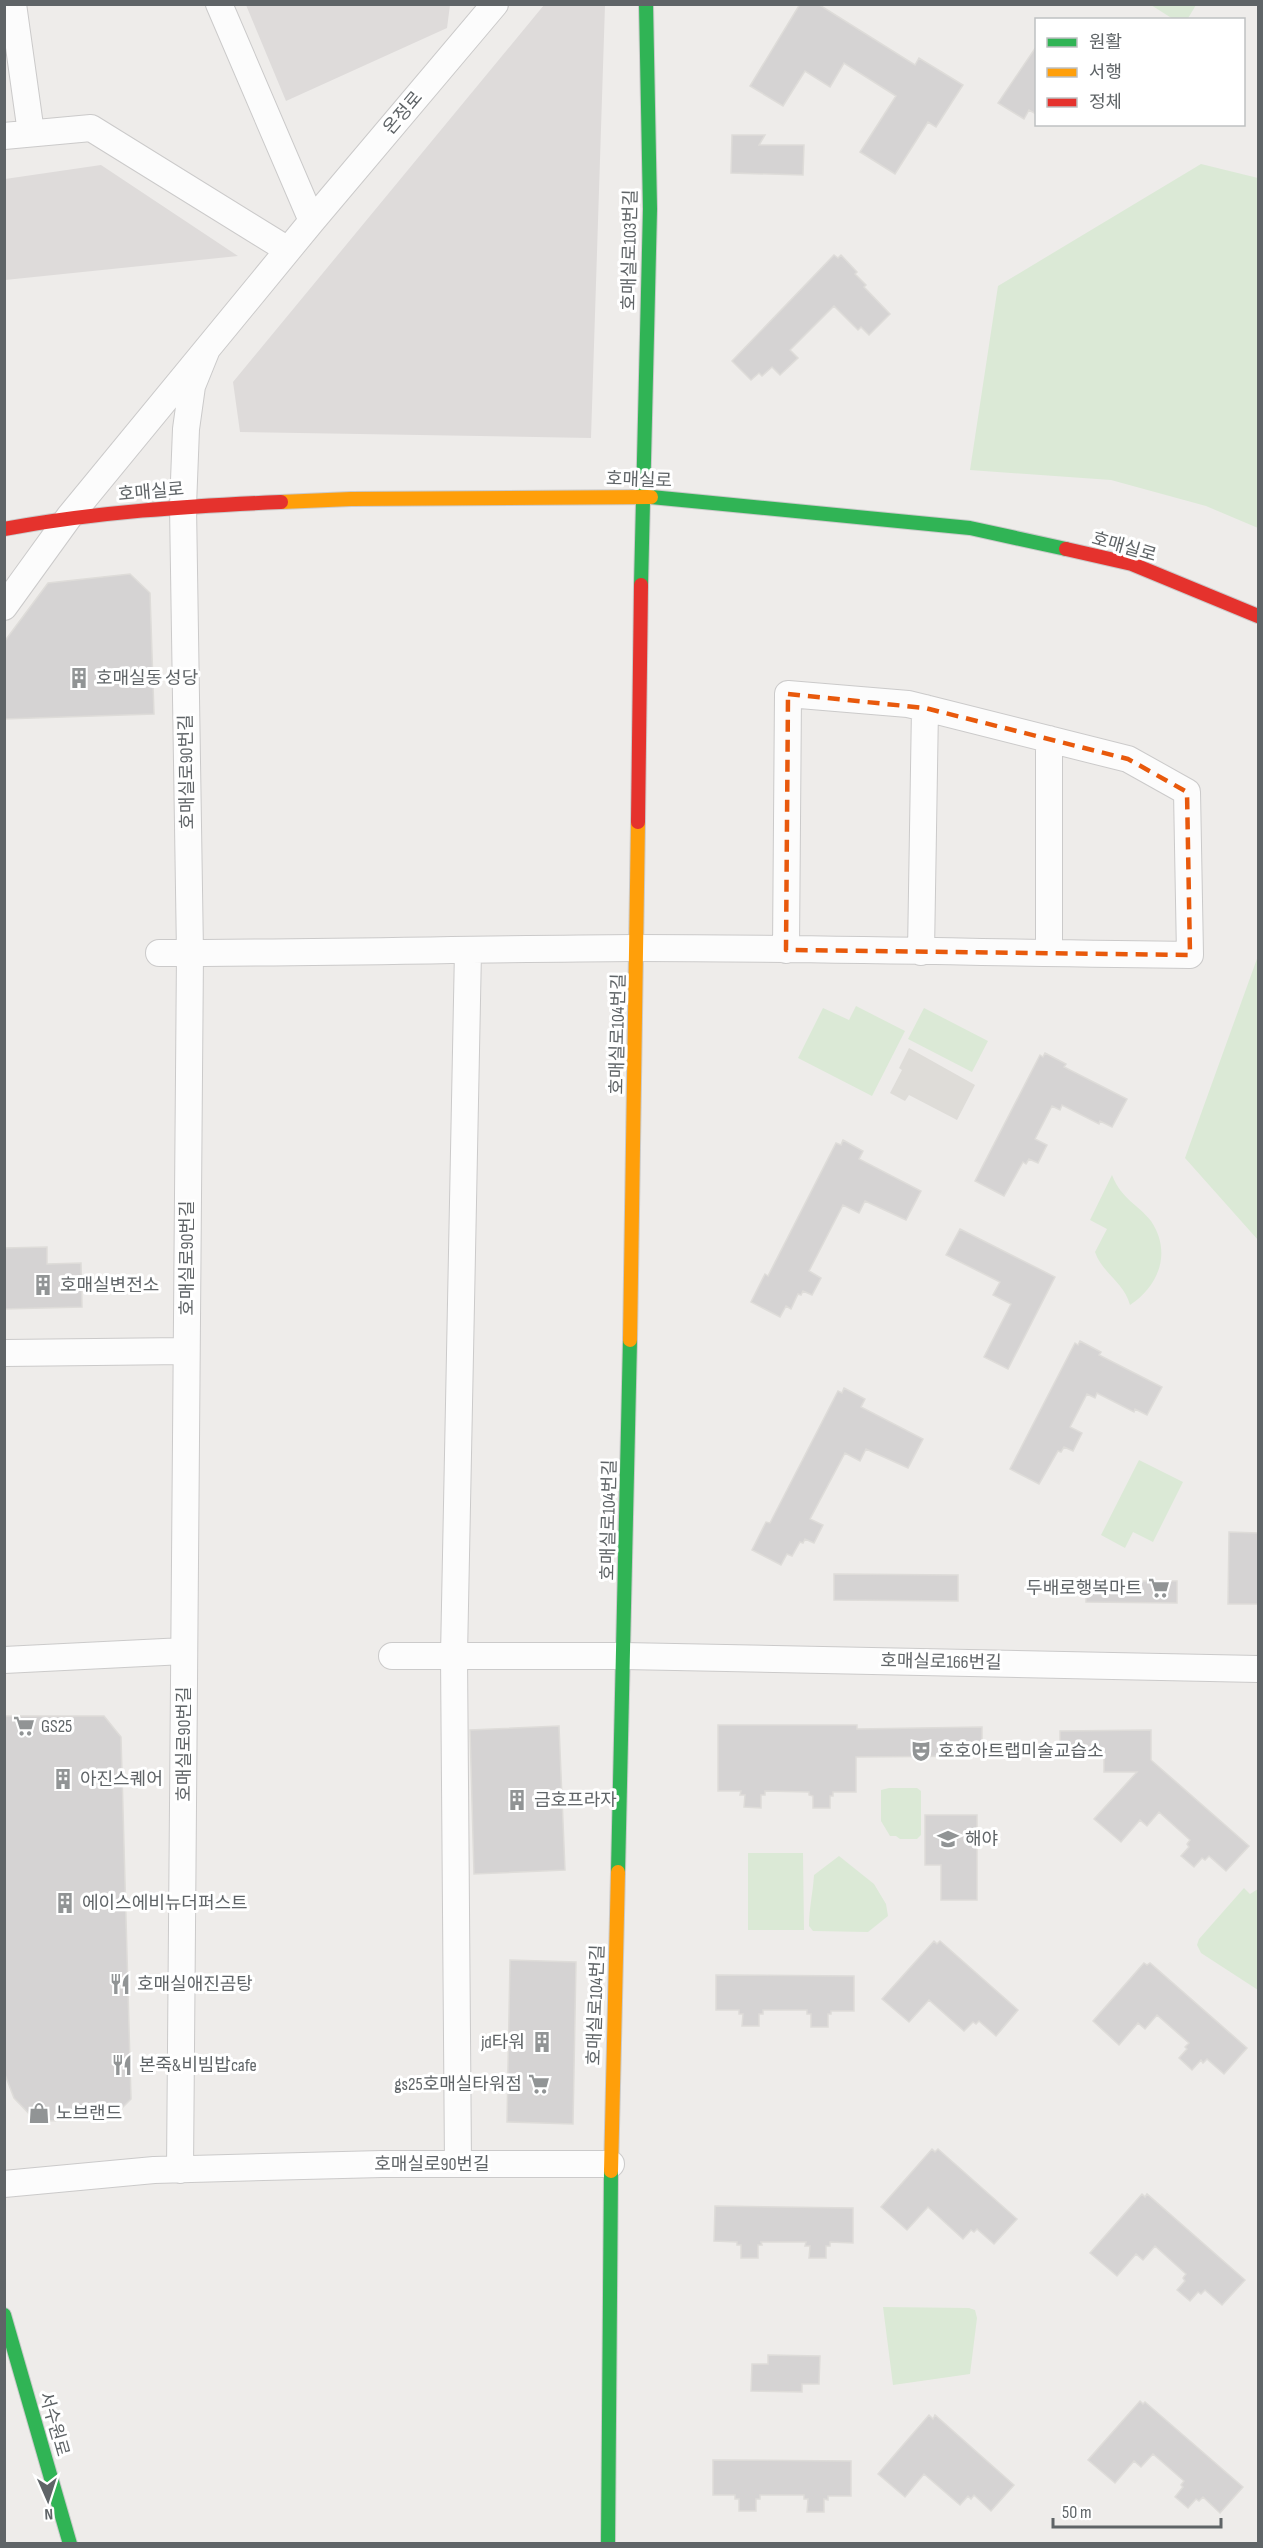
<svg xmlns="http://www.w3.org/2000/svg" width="1263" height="2548" viewBox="0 0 1263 2548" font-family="'Sofia Sans Condensed','Noto Sans KR',sans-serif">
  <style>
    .industrial { fill: #dedbda }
    .education { fill: #dedcd8 }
    .green { fill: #dbe9d6 }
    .building { fill: #d5d3d3; stroke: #dedcd9; stroke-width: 1.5 }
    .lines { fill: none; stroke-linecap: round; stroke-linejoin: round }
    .street-casing { stroke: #cbcaca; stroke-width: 28 }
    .fast-casing { stroke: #cacaca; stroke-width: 16 }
    .slow-casing { stroke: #cacaca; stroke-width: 16 }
    .jam-casing { stroke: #cacaca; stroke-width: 16 }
    .street { stroke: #fcfcfc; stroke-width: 26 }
    .fast { stroke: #30b455; stroke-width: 14 }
    .slow { stroke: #ff9f0a; stroke-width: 14 }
    .jam { stroke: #e5322d; stroke-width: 14 }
    .marked { fill: none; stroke: #e8590c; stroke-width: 4.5; stroke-dasharray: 12 8; stroke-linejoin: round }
    .labels { text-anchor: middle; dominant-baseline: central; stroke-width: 6; stroke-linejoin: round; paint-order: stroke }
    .street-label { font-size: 18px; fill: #5f6467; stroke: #fff }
    .poi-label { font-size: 18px; fill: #5f6467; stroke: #fff; text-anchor: start }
  </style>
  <rect width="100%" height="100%" fill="#eeecea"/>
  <path class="industrial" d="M246 5H450L447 28 286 101Z
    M544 5H605L591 438 240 432 233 382Z
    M101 165 238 256 5 280V179Z"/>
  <path class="education" d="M909 1048 975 1085 957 1120 909 1095 905 1101 890 1093 902 1070 899 1068Z"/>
  <path class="green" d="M1151 5V4L1196 5 1187 20 1173 19Z
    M1201 164 1258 178V528L1206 506 1111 480 970 470 998 286Z
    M1258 956V1240L1185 1158Z
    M856 1006 905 1031 872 1096 798 1058 823 1008 849 1020Z
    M924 1008 988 1041 972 1072 908 1039Z
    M1112 1175C1122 1200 1137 1203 1151 1221 1172 1252 1159 1286 1130 1305 1124 1282 1102 1273 1095 1252L1107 1229 1090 1220Z
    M1139 1460 1183 1482 1153 1542 1133 1532 1125 1548 1101 1535Z
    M889 1788H917L921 1791V1835L917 1839H900L896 1836H890L881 1821V1790Z
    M748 1853H803L804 1930H748Z
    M839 1856 874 1884 886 1904 888 1916 868 1932 813 1931 809 1926C809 1908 813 1893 814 1875Z
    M1244 1888 1250 1894 1258 1889V1990L1201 1953 1197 1945 1199 1939Z
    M883 2307 969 2308 975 2310 977 2318 970 2374 893 2385Z"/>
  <path class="building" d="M800 4H818L915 65 919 58 963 85 936 127 928 122 895 174 860 152 896 96 844 63 830 87 805 71 783 106 750 86Z
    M1036 47V114L1029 110 1024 119 998 103Z
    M732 135H765L759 145H804L803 175 731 173Z
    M834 255 838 258 841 255 857 272 855 274 866 285 864 287 890 314 869 335 861 327 858 330 834 306 790 350 798 358 780 375 772 367 762 376 759 373 751 380 732 361Z
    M130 574 150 593 154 714 4 719V642L48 583Z
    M1045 1053 1066 1064 1064 1067 1127 1099 1112 1127 1100 1121 1099 1124 1062 1105 1060 1110 1052 1106 1035 1139 1047 1145 1038 1163 1029 1159 1026 1164 1023 1162 1004 1196 975 1181 1040 1055 1043 1057Z
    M843 1140 863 1151 859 1159 921 1191 906 1220 865 1201 859 1213 843 1205 809 1271 821 1278 812 1295 803 1291 801 1295 798 1294 791 1309 786 1306 780 1317 751 1302 765 1274 768 1276 836 1143 841 1145Z
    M960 1229 1055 1277 1008 1369 984 1357 1011 1304 993 1295 1000 1282 946 1255Z
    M47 1247V1264L81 1263 82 1307 4 1309V1248Z
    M1080 1341 1101 1352 1099 1355 1162 1387 1147 1415 1135 1409 1134 1412 1097 1393 1095 1398 1087 1394 1070 1427 1082 1433 1073 1451 1064 1447 1061 1452 1058 1451 1039 1484 1010 1469 1075 1343 1078 1345Z
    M844 1388 865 1399 861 1407 923 1439 908 1468 866 1449 860 1461 845 1453 810 1519 823 1525 814 1543 805 1539 803 1543 800 1542 792 1556 787 1554 781 1565 752 1550 766 1522 770 1523 838 1391 842 1393Z
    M1229 1532 1258 1533V1604H1228Z
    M834 1574 958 1575V1601L834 1600Z
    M1086 1581H1177V1603L1086 1602Z
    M4 1716H104L121 1737 131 2099 110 2120 36 2121 14 2098 4 2072Z
    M718 1725H857V1729L982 1727V1756L856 1757V1792H833V1796H830V1808H813V1796L809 1795V1792L765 1791V1795H761V1808L744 1807 745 1795H740L741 1791H718Z
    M559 1726 565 1870 474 1874 470 1730Z
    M1151 1730V1760L1249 1846 1226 1871 1209 1856 1205 1860 1202 1858 1194 1867 1181 1856 1189 1847 1187 1844 1190 1840 1159 1812 1147 1826 1140 1820 1121 1842 1094 1819 1137 1772H1104V1758H1073L1074 1750H1060V1731Z
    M925 1815H977V1900H941V1865H925Z
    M934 1941 937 1944 940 1941 1018 2010 996 2036 979 2021 976 2024 973 2022 964 2031 929 2000 909 2022 882 1999Z
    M510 1960 576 1962 573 2124 507 2122Z
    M1144 1963 1147 1965 1150 1963 1247 2048 1224 2074 1207 2059 1203 2063 1201 2060 1192 2070 1179 2058 1187 2049 1185 2047 1189 2043 1157 2015 1145 2029 1138 2023 1119 2045 1093 2021Z
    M716 1975 854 1976V2011H831V2014H828V2027H811V2014H807V2010H763V2014H759V2026H742L743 2014H739V2010H716Z
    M932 2149 935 2152 938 2149 1017 2219 994 2244 977 2229 974 2232 971 2230 963 2239 928 2207 907 2230 881 2207Z
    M1142 2194 1145 2197 1147 2194 1245 2280 1222 2305 1205 2290 1201 2294 1198 2292 1190 2301 1177 2290 1185 2281 1183 2278 1186 2274 1155 2246 1143 2260 1136 2254 1117 2276 1090 2253Z
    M715 2206 853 2208V2243L830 2242V2246H826V2258H809L810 2246H805L806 2242H761L762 2245H758V2258H741V2245H737V2242L714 2241Z
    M768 2355 820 2356 819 2384H802V2392L751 2391 752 2364H768Z
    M1140 2401 1143 2404 1145 2402 1243 2487 1220 2513 1203 2497 1199 2501 1196 2499 1188 2508 1175 2497 1183 2487 1181 2485 1184 2481 1153 2454 1141 2467 1134 2461 1115 2483 1088 2460Z
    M929 2415 933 2419 935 2415 1014 2485 991 2511 974 2495 971 2499 968 2496 960 2505 924 2474 905 2497 878 2474Z
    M713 2460 851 2461V2496H828V2500L824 2499V2512H807L808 2499H804V2495H760V2499H756V2511H739V2499H735V2495H713Z"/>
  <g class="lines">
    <defs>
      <path id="street" d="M13 4 31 133
        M219 4 312 221
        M4 136 91 128 288 250
        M4 607 69 517 312 221 495 4
        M921 952 925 708
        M159 953C317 953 476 949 635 948 820 948 1005 953 1190 955L1187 792 1128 759 925 708 908 704 788 694 786 950
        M1049 953V739
        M4 1353 186 1351
        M392 1656H624L1258 1669
        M4 1660 184 1651
        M458 2164 454 1656 468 950
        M180 2170 190 953 183 506 186 429 192 386 207 349
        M4 2184 154 2170 382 2164H611"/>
      <path id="fast" d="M651 497 970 528 1066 549
        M641 585 650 209 646 4
        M618 1872 630 1340
        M4 2315 70 2544
        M608 2544 611 2171"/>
      <path id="slow" d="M281 502 351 499 651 497
        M630 1340 638 822
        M611 2171 618 1872"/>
      <path id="jam" d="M4 529C96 512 187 506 281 502
        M1066 549 1132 564 1258 616
        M638 822 641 585"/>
    </defs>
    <use href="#street" class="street-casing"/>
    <use href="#fast" class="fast-casing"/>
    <use href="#slow" class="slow-casing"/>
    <use href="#jam" class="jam-casing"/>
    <use href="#street" class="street"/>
    <use href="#fast" class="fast"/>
    <use href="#slow" class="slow"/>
    <use href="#jam" class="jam"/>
  </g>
  <path class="marked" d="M788 694 925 708 1128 759 1187 792 1190 955 786 950Z"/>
  <defs>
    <symbol id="building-bare" viewBox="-9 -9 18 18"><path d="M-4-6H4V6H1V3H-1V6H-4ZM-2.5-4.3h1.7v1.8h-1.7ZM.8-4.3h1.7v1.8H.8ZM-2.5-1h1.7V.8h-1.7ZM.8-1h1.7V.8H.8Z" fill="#919495" stroke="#fff" stroke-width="2.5" paint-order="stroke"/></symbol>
    <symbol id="supermarket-bare" viewBox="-9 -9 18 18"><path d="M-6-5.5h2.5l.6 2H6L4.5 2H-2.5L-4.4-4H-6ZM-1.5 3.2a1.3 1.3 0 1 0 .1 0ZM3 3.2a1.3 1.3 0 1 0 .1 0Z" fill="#919495" stroke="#fff" stroke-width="2.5" paint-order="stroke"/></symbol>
    <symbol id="theatre-bare" viewBox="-9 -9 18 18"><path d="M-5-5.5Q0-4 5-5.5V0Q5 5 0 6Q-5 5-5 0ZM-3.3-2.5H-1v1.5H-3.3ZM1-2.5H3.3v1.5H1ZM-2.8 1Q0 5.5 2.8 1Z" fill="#919495" stroke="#fff" stroke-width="2.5" paint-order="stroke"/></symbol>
    <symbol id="school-bare" viewBox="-9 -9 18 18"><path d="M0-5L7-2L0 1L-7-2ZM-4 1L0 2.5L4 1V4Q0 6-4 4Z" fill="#919495" stroke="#fff" stroke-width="2.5" paint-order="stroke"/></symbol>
    <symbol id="restaurant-bare" viewBox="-9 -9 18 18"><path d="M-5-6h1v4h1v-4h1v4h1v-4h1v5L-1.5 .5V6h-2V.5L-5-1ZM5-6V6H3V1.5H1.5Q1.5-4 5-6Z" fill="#919495" stroke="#fff" stroke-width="2.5" paint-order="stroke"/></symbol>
    <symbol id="shop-bare" viewBox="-9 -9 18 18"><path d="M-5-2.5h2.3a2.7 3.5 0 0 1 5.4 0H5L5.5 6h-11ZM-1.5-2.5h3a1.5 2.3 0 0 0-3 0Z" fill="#919495" stroke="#fff" stroke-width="2.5" paint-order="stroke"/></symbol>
  </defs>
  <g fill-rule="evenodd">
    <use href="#building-bare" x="64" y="663" width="30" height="30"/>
    <use href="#building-bare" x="28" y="1270" width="30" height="30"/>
    <use href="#supermarket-bare" x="1144" y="1573" width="30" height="30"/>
    <use href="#supermarket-bare" x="9" y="1711" width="30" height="30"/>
    <use href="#theatre-bare" x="906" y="1736" width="30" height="30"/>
    <use href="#building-bare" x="48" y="1764" width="30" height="30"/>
    <use href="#building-bare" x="502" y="1785" width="30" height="30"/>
    <use href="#school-bare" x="933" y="1824" width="30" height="30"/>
    <use href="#building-bare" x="50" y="1888" width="30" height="30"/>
    <use href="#restaurant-bare" x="105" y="1969" width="30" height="30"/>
    <use href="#building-bare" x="527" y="2027" width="30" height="30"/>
    <use href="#restaurant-bare" x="107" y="2050" width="30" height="30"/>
    <use href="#supermarket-bare" x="524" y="2069" width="30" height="30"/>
    <use href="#shop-bare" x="24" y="2098" width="30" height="30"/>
  </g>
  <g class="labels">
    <g class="street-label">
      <text transform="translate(403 113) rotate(-50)">온정로</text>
      <text transform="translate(630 250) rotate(-89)">호매실로103번길</text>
      <text transform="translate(639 480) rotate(2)">호매실로</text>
      <text transform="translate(151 492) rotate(-5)">호매실로</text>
      <text transform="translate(1124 547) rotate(16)">호매실로</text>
      <text transform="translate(187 772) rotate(-91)">호매실로90번길</text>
      <text transform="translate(618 1034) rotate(-89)">호매실로104번길</text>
      <text transform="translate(187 1258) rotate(-90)">호매실로90번길</text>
      <text transform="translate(609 1520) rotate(-89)">호매실로104번길</text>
      <text transform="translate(941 1662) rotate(1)">호매실로166번길</text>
      <text transform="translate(184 1744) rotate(-90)">호매실로90번길</text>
      <text transform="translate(596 2005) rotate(-88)">호매실로104번길</text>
      <text x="432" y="2164">호매실로90번길</text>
      <text transform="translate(54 2424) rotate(74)">서수원로</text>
    </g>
    <g class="poi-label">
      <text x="96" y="678">호매실동 성당</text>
      <text x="60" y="1285">호매실변전소</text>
      <text x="1142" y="1588" text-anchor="end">두배로행복마트</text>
      <text x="41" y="1726">GS25</text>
      <text x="938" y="1751">호호아트랩미술교습소</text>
      <text x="80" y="1779">아진스퀘어</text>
      <text x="534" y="1800">금호프라자</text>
      <text x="965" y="1839">해야</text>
      <text x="82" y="1903">에이스에비뉴더퍼스트</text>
      <text x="137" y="1984">호매실애진곰탕</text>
      <text x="525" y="2042" text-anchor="end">jd타워</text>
      <text x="139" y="2065">본죽&amp;비빔밥cafe</text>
      <text x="522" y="2084" text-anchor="end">gs25호매실타워점</text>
      <text x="56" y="2113">노브랜드</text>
    </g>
  </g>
  <rect width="1263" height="2548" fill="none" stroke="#5f6467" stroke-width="12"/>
  <rect x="1035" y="18" width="210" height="108" fill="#ffffff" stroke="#bfc1c2" stroke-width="1.5"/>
  <rect x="1047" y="38" width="30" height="9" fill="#30b455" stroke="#bfc1c2" stroke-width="1.5"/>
  <text x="1089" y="48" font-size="18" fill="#5f6467">원활</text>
  <rect x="1047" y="68" width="30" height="9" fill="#ff9f0a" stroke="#bfc1c2" stroke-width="1.5"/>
  <text x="1089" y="78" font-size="18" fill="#5f6467">서행</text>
  <rect x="1047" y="98" width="30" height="9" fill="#e5322d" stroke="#bfc1c2" stroke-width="1.5"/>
  <text x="1089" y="108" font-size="18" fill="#5f6467">정체</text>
  <g transform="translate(48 2500) rotate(177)" stroke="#ffffff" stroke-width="4.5" paint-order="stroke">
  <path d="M0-4.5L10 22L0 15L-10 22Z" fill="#5f6467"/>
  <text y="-9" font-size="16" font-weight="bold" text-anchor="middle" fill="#5f6467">N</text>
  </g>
  <path d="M1053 2518v9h168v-9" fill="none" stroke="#5f6467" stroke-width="3"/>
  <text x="1062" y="2518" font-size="18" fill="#5f6467" stroke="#ffffff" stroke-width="4.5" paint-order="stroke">50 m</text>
</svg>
